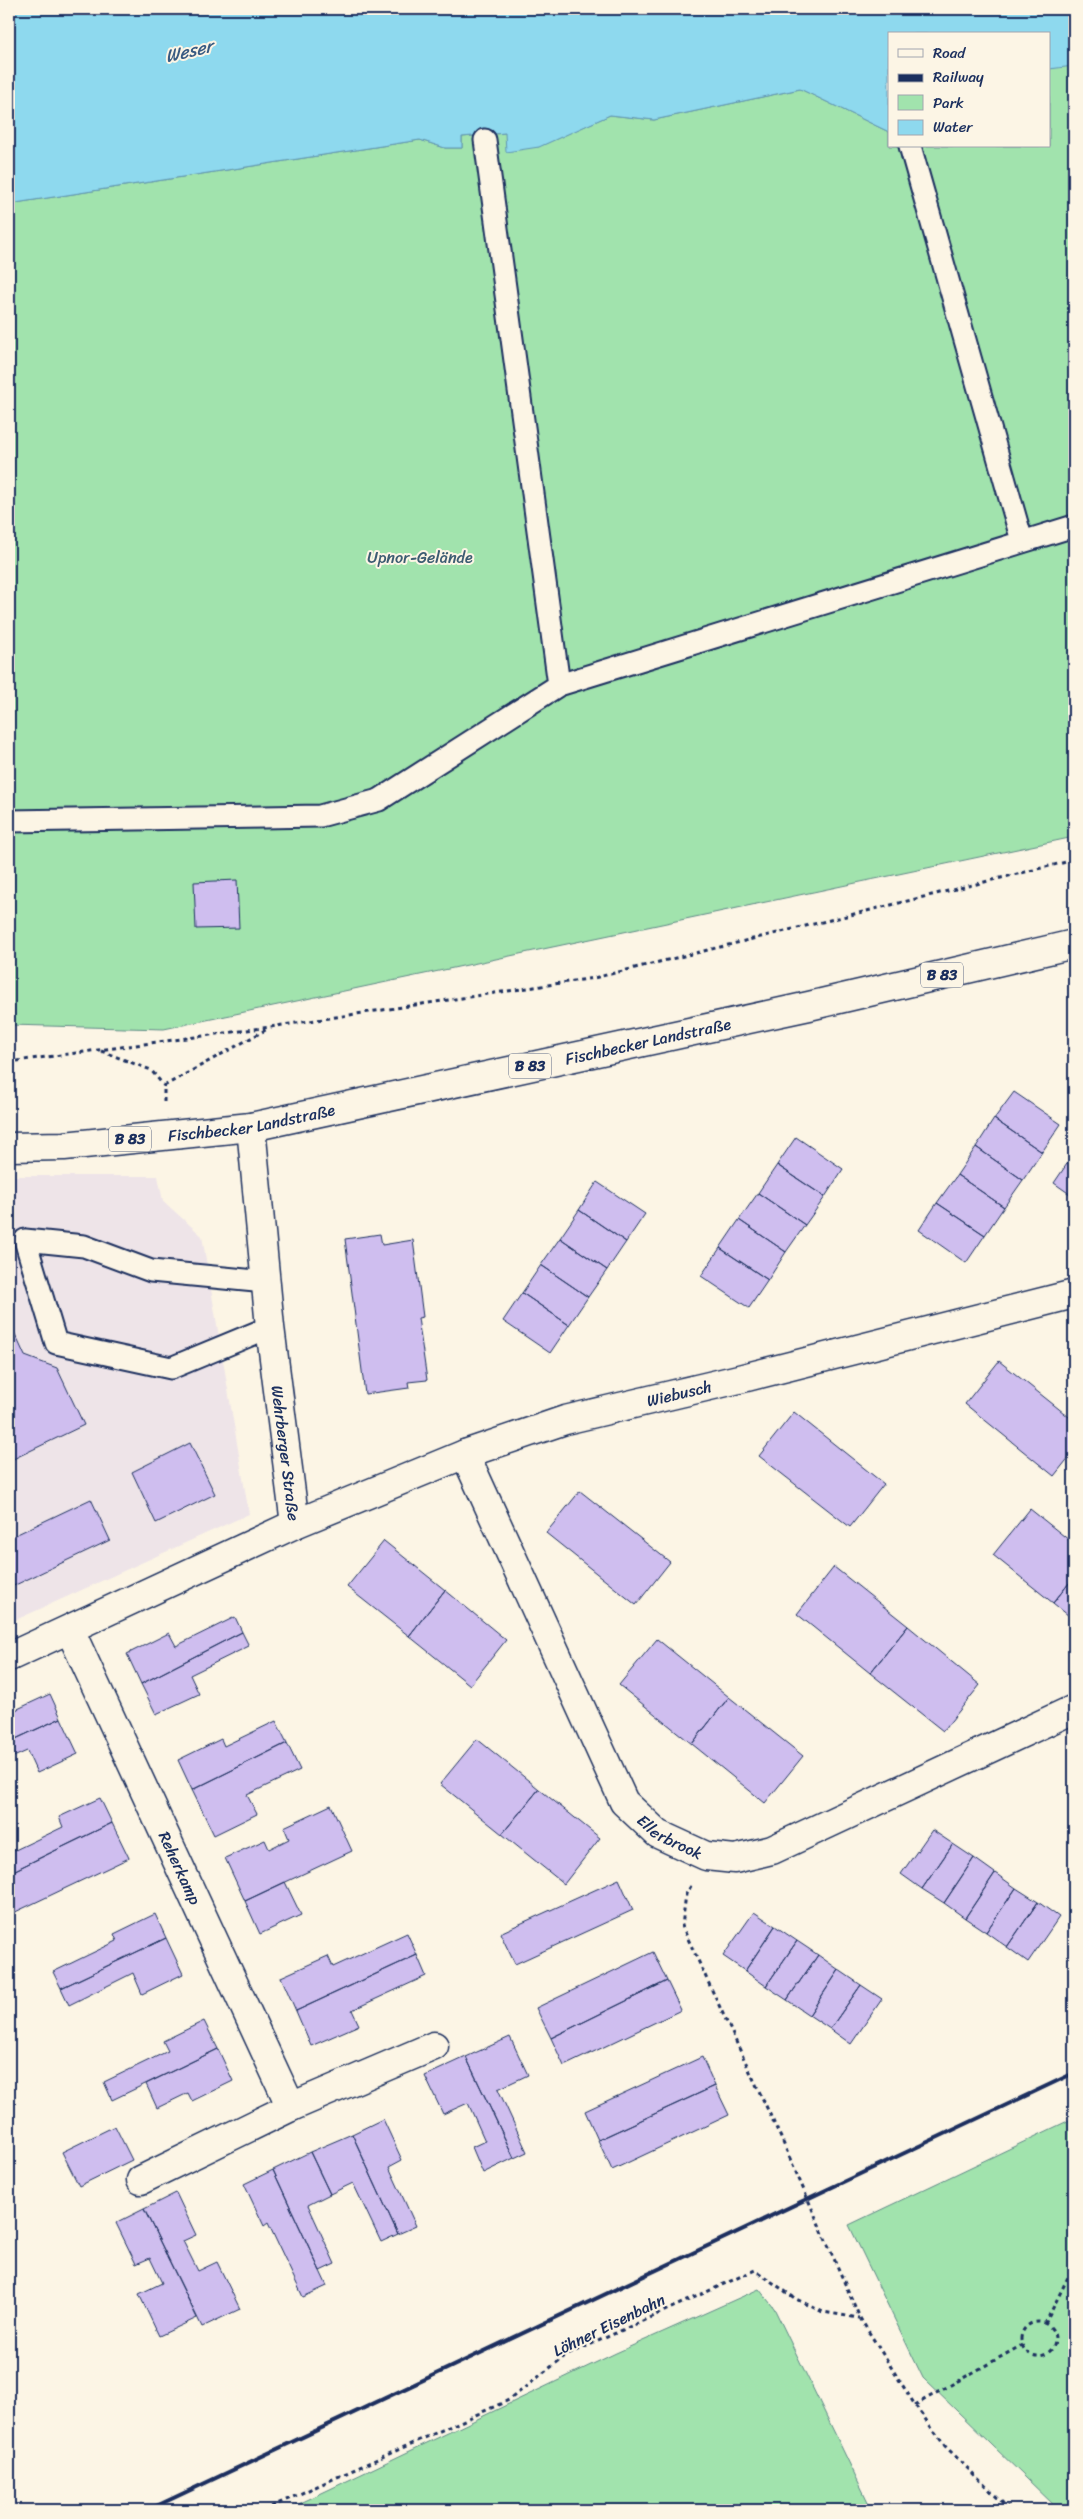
<svg xmlns="http://www.w3.org/2000/svg" width="1083" height="2519" viewBox="0 0 1083 2519" font-family="Sriracha,sans-serif">
  <style>
    .built { fill: #eee4e8 }
    .green { fill: #a1e3ad; stroke: #5e8986 }
    .water { fill: #8ed9ee; stroke: #6095b4 }
    .building { fill: #cfbeef; stroke: #1b2f5e }
    .lines { fill: none; stroke-linecap: round; stroke-linejoin: round }
    .lane-casing { stroke: #1b2f5e; stroke-width: 25 }
    .street-casing { stroke: #1b2f5e; stroke-width: 31 }
    .primary-casing { stroke: #1b2f5e; stroke-width: 31 }
    .path { stroke: #1b2f5e; stroke-width: 3; stroke-dasharray: 4 4; stroke-linecap: butt }
    .lane { stroke: #fcf5e5; stroke-width: 21 }
    .street { stroke: #fcf5e5; stroke-width: 28 }
    .primary { stroke: #fcf5e5; stroke-width: 28 }
    .rail { stroke: #1b2f5e; stroke-width: 4 }
    .labels { text-anchor: middle; dominant-baseline: central; stroke-width: 4; stroke-linejoin: round; paint-order: stroke }
    .shield { fill: #fcf5e5; stroke: #5e6a86; stroke-width: 1 }
    .shield-label { font-size: 15px; font-weight: bold; fill: #1b2f5e }
    .park-label { font-size: 16px; fill: #3c5c72; stroke: #fcf5e5 }
    .street-label { font-size: 16px; fill: #1b2f5e; stroke: #fcf5e5 }
    .water-label { font-size: 18px; font-style: italic; fill: #385a82; stroke: #fcf5e5 }
  </style>
  <rect width="100%" height="100%" fill="#fcf5e5"/>
  <filter id="ink" filterUnits="userSpaceOnUse"><feTurbulence type="fractalNoise" baseFrequency=".02" numOctaves="2"/><feDisplacementMap in="SourceGraphic" scale="10" xChannelSelector="R" yChannelSelector="G"/><feConvolveMatrix kernelMatrix="1 2 1 2 8 2 1 2 1" color-interpolation-filters="sRGB"/></filter>
  <g filter="url(#ink)">
    <path class="built" d="M9 1176H158L163 1201 202 1236 249 1514 9 1623Z"/>
    <path class="green" d="M1063 66H1074V837L164 1029 9 1025V204L420 140 445 148H462V137L505 133 538 147 610 115 654 120 800 89 889 132V146H1049V69Z
      M1074 2118V2505L1070 2510H1059L923 2378 849 2225Z
      M759 2289 774 2308 872 2510H286L616 2353Z"/>
    <path class="water" d="M9 9H1074V66L1049 69V34H889V132L800 89 654 120 610 115 539 147 506 152 505 133 462 137V148H445L420 140 9 204Z"/>
    <path class="building" d="M237 880 239 928 196 929 194 882Z
      M1014 1092 1061 1124 1042 1152 994 1119Z
      M994 1119 1042 1152 1023 1180 976 1147Z
      M796 1137 843 1169 825 1197 777 1165Z
      M976 1147 1023 1180 1004 1207 957 1175Z
      M1073 1155H1074V1197L1054 1183Z
      M777 1165 825 1197 805 1225 758 1193Z
      M957 1175 1004 1207 985 1235 937 1203Z
      M597 1182 645 1214 626 1242 579 1210Z
      M758 1193 805 1225 786 1252 739 1220Z
      M937 1203 985 1235 966 1263 919 1230Z
      M579 1210 626 1242 607 1270 560 1238Z
      M739 1220 786 1252 768 1280 720 1248Z
      M380 1234 382 1245 413 1240 423 1317 418 1318 427 1380 408 1382 409 1388 365 1394 345 1239Z
      M560 1238 607 1270 588 1297 541 1265Z
      M720 1248 768 1280 749 1308 701 1276Z
      M541 1265 588 1297 569 1325 522 1293Z
      M522 1293 569 1325 550 1353 503 1321Z
      M9 1321 25 1356 57 1368 84 1425 9 1461Z
      M999 1361 1074 1421V1451L1054 1476 965 1404Z
      M794 1412 884 1484 850 1527 759 1456Z
      M190 1443 215 1494 156 1523 132 1472Z
      M580 1491 670 1562 636 1605 546 1533Z
      M91 1499 110 1540 9 1588V1538Z
      M1030 1509 1074 1544V1577L1053 1603 993 1555Z
      M384 1541 445 1590 409 1636 347 1587Z
      M834 1567 908 1626 870 1673 797 1614Z
      M1074 1577V1620L1053 1603Z
      M445 1590 506 1640 470 1685 409 1636Z
      M235 1617 242 1632 141 1684 127 1654 169 1633 176 1646Z
      M908 1626 980 1685 943 1731 870 1673Z
      M242 1632 249 1646 190 1675 199 1694 156 1714 141 1684Z
      M657 1639 729 1697 692 1744 619 1685Z
      M50 1694 61 1718 9 1742V1723L12 1721 9 1713Z
      M729 1697 803 1756 765 1803 692 1744Z
      M61 1718 78 1754 37 1773 27 1751 9 1759V1742Z
      M276 1721 287 1743 192 1790 178 1760 221 1739 224 1746Z
      M477 1739 539 1789 502 1834 440 1784Z
      M287 1743 300 1770 247 1795 257 1814 214 1835 192 1790Z
      M539 1789 600 1838 564 1884 502 1834Z
      M100 1798 112 1823 9 1873V1853L63 1827 59 1817Z
      M331 1805 352 1851 245 1901 225 1858 265 1840 269 1849 289 1839 284 1827Z
      M112 1823 129 1858 9 1915V1873Z
      M932 1830 953 1844 922 1889 901 1874Z
      M953 1844 974 1858 944 1903 922 1889Z
      M974 1858 995 1873 965 1918 944 1903Z
      M995 1873 1016 1888 986 1932 965 1918Z
      M619 1879 633 1910 515 1964 500 1933Z
      M285 1882 301 1915 260 1934 245 1901Z
      M1016 1888 1038 1902 1007 1947 986 1932Z
      M1038 1902 1059 1917 1028 1962 1007 1947Z
      M754 1912 775 1926 745 1971 723 1956Z
      M155 1914 166 1938 61 1988 53 1972 117 1941 114 1934Z
      M775 1926 797 1941 766 1986 745 1971Z
      M407 1933 417 1955 296 2011 281 1977 328 1956 333 1967Z
      M166 1938 183 1974 142 1994 133 1973 69 2005 61 1988Z
      M797 1941 818 1955 787 2000 766 1986Z
      M653 1952 667 1981 551 2038 536 2008Z
      M417 1955 426 1976 352 2010 359 2025 311 2046 296 2011Z
      M818 1955 839 1970 809 2015 787 2000Z
      M839 1970 861 1985 830 2029 809 2015Z
      M667 1981 681 2010 564 2066 551 2038Z
      M861 1985 882 1999 851 2044 830 2029Z
      M204 2021 218 2049 112 2100 104 2082 168 2051 163 2041Z
      M510 2037 528 2075 498 2089 527 2152 514 2158 466 2057Z
      M218 2049 233 2081 192 2101 188 2093 157 2108 146 2084Z
      M466 2057 514 2158 483 2173 472 2147 485 2141 468 2103 443 2114 425 2076Z
      M702 2057 715 2086 598 2140 585 2111Z
      M715 2086 729 2115 612 2170 598 2140Z
      M383 2119 402 2160 389 2167 416 2226 398 2234 352 2134Z
      M115 2126 132 2160 79 2186 62 2152Z
      M352 2134 398 2234 381 2242 353 2183 330 2194 310 2152Z
      M310 2152 330 2194 308 2205 335 2264 320 2271 273 2170Z
      M273 2170 327 2286 303 2297 268 2223 264 2226 244 2184Z
      M176 2193 196 2235 183 2241 198 2271 217 2262 240 2309 202 2327 144 2209Z
      M144 2209 197 2318 159 2336 139 2294 162 2283 150 2258 136 2264 116 2223Z"/>
    <g class="lines">
      <defs>
        <path id="lane" d="M485 140 559 685
          M910 146 1022 541
          M9 821 320 816 379 800 559 685 1074 526
          M266 1282 151 1271 84 1246 25 1240 56 1343 171 1368 270 1327"/>
        <g id="street">
          <path id="s1" d="M251 1127 270 1327 295 1524"/>
          <path id="s2" d="M465 1454 624 1802 658 1834 706 1856 735 1859 772 1850 1074 1709"/>
          <path id="s3" d="M70 1630 291 2107"/>
          <path id="s4" d="M9 1657 295 1524 465 1454 565 1420 739 1379 1074 1294"/>
          <path d="M141 2180 291 2107 434 2046"/>
        </g>
        <g id="primary">
          <path id="s5" d="M9 1147 64 1146 251 1127 809 1006 1074 944"/>
        </g>
      </defs>
      <use href="#lane" class="lane-casing"/>
      <use href="#street" class="street-casing"/>
      <use href="#primary" class="primary-casing"/>
      <path class="path" d="M101 1051 151 1070 164 1086
        M9 1062 270 1027 594 978 1074 860
        M164 1102V1086L269 1028
        M691 1886 686 1894 682 1926 781 2138 860 2318 915 2405 945 2446 1010 2510
        M1021 2339a17 17 0 1 1 34 0a17 17 0 1 1-34 0Z
        M1045 2324 1074 2265
        M915 2405 1022 2345
        M264 2510 509 2400 565 2356 755 2270 796 2299 823 2312 859 2318"/>
      <use href="#lane" class="lane"/>
      <use href="#street" class="street"/>
      <use href="#primary" class="primary"/>
      <path class="rail" d="M148 2510 1074 2073"/>
    </g>
  </g>
  <g class="labels">
    <g class="shield">
      <rect x="921" y="962.5" width="42" height="25" rx="4"/>
      <rect x="509" y="1053.5" width="42" height="25" rx="4"/>
      <rect x="109" y="1126.5" width="42" height="25" rx="4"/>
    </g>
    <g class="shield-label">
      <text x="942" y="975">B 83</text>
      <text x="530" y="1066">B 83</text>
      <text x="130" y="1139">B 83</text>
    </g>
    <g class="park-label">
      <text x="420" y="557">Upnor-Gelände</text>
    </g>
    <g class="street-label">
      <text stroke="none"><textPath href="#s5" startOffset="649">Fischbecker Landstraße</textPath></text>
      <text stroke="none"><textPath href="#s5" startOffset="244">Fischbecker Landstraße</textPath></text>
      <text stroke="none"><textPath href="#s4" startOffset="722">Wiebusch</textPath></text>
      <text stroke="none"><textPath href="#s1" startOffset="328">Wehrberger Straße</textPath></text>
      <text stroke="none"><textPath href="#s2" startOffset="441">Ellerbrook</textPath></text>
      <text stroke="none"><textPath href="#s3" startOffset="262">Reherkamp</textPath></text>
      <text transform="translate(609 2325) rotate(-26)">Löhner Eisenbahn</text>
    </g>
    <g class="water-label">
      <text transform="translate(189 51) rotate(-13)">Weser</text>
    </g>
  </g>
  <rect width="1083" height="2519" fill="none" stroke="#fcf5e5" stroke-width="30"/>
  <rect x="15" y="15" width="1053" height="2489" fill="none" stroke="#1b2f5e" stroke-width="2" filter="url(#ink)"/>
  <rect x="888" y="32" width="162" height="115" fill="#fcf5e5" stroke="#a2a6af"/>
  <rect x="898" y="49" width="25" height="8" fill="#fcf5e5" stroke="#a2a6af"/>
  <text x="933" y="58" font-size="15" fill="#1b2f5e">Road</text>
  <rect x="898" y="74" width="25" height="8" fill="#1b2f5e" stroke="#a2a6af"/>
  <text x="933" y="82" font-size="15" fill="#1b2f5e">Railway</text>
  <rect x="898" y="95" width="25" height="15" fill="#a1e3ad" stroke="#a2a6af"/>
  <text x="933" y="108" font-size="15" fill="#1b2f5e">Park</text>
  <rect x="898" y="120" width="25" height="15" fill="#8ed9ee" stroke="#a2a6af"/>
  <text x="933" y="132" font-size="15" fill="#1b2f5e">Water</text>
</svg>
